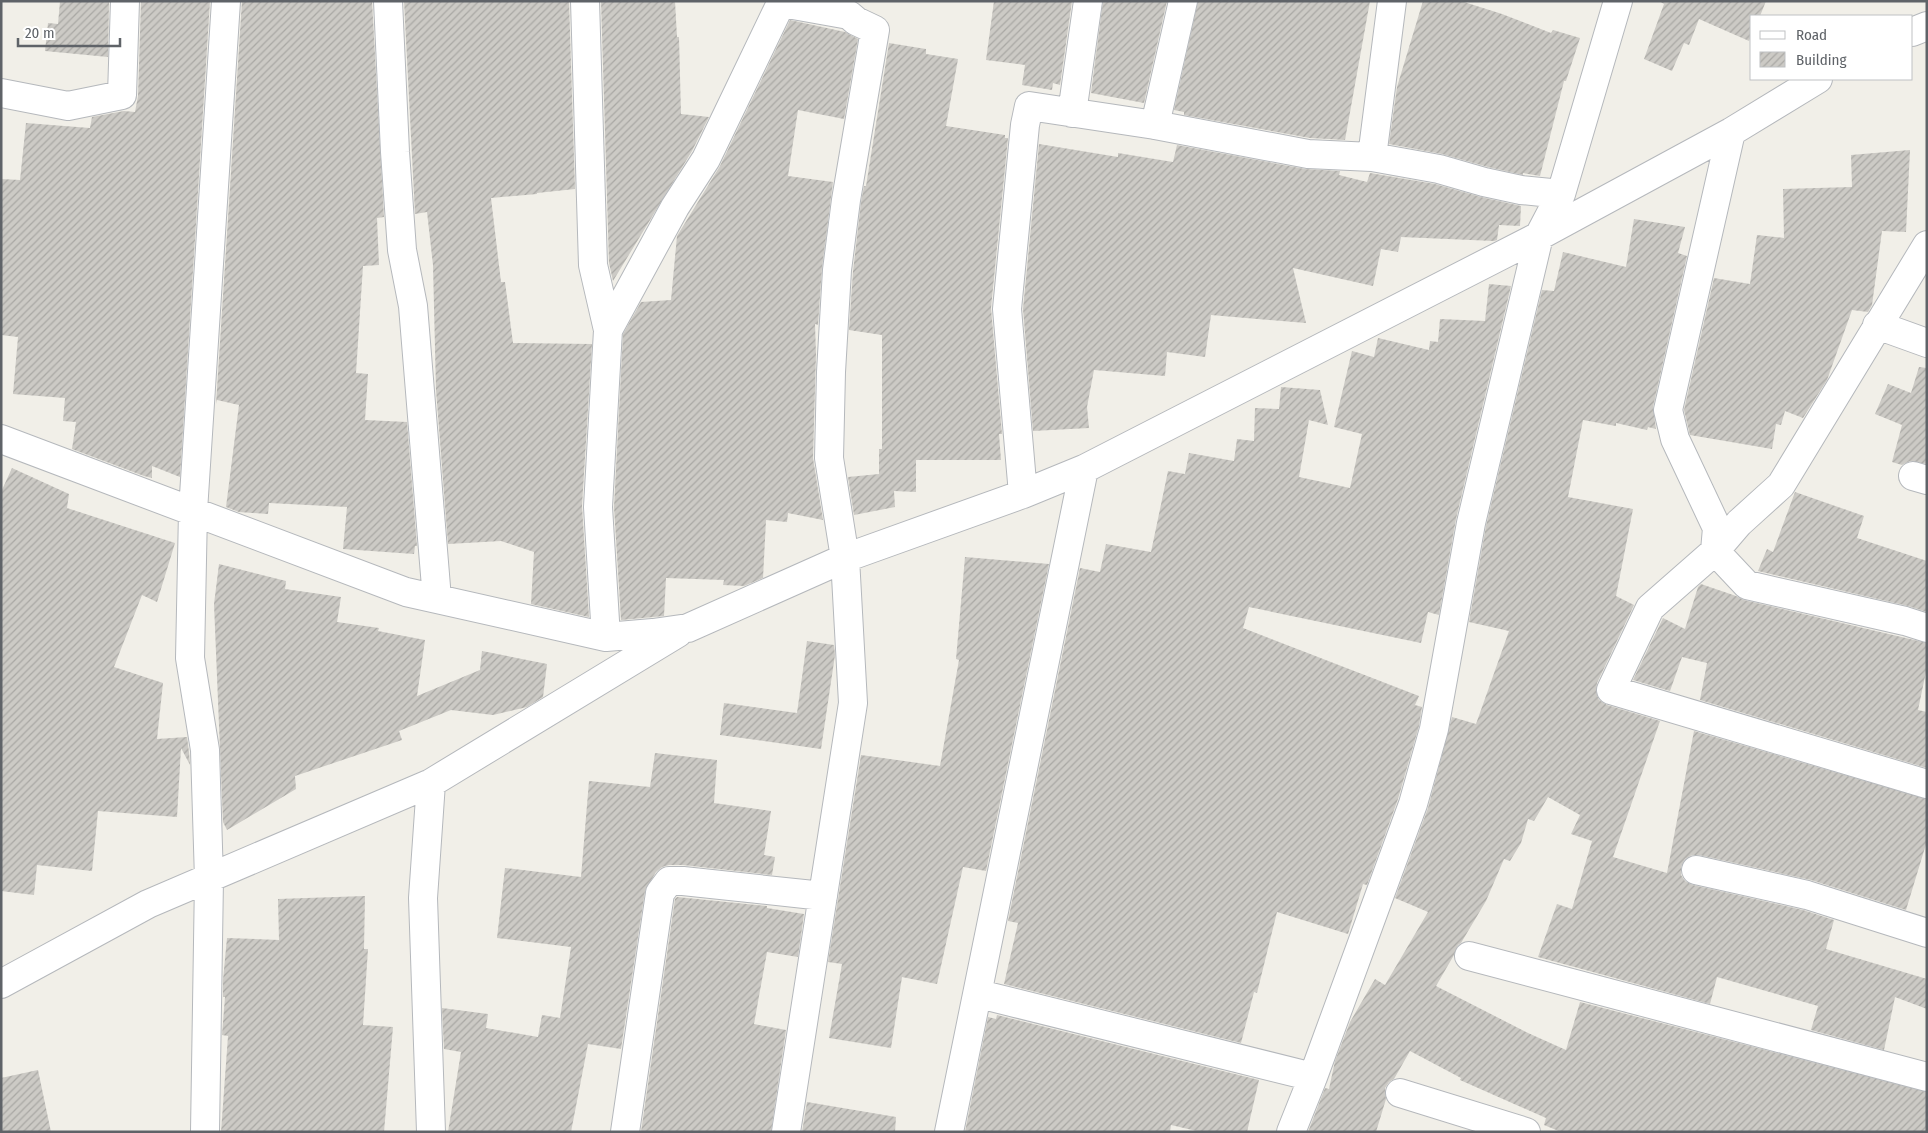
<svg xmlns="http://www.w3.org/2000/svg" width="1928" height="1133" viewBox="0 0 1928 1133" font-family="'Fira Sans Condensed',sans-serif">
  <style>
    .building { fill: url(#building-hatch) }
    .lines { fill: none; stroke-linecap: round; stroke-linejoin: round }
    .minor-casing { stroke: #b5b8bc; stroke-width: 30 }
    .minor { stroke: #fff; stroke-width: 28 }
  </style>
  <defs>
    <pattern id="building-hatch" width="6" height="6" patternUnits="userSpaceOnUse" patternTransform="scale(1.25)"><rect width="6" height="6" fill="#cccac5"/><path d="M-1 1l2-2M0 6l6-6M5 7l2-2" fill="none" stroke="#a9a8a4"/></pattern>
  </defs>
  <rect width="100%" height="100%" fill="#f1efe8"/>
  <path class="building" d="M60 1 109 2 108 57 45 51 48 23 58 24Z
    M141 1H210L180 477 152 466V478L144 476 72 449 76 422 63 421 65 398 13 394 18 337 1 335V179L20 180 26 123 90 128 92 117 124 111 135 112 138 96Z
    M242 1H372L384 217 377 218 379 265 363 266 356 373 368 374 365 420 407 422 417 546H415L414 554 343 549 347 507 269 503 268 514 239 512 226 507 239 405 217 400 216 404Z
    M404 1H569L575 189 537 193V194L491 198 501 282H505L513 343 592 344 582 506 589 617 531 604 534 552 501 541 448 544 436 390 433 265 427 212 415 214Z
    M601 1H675L677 37H679L681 114 709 117 692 151 613 281 609 263Z
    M994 1H1072L1060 85 1053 83 1052 90 1022 85 1025 65 986 60Z
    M1103 1H1167L1144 103 1091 93Z
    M1198 1H1370L1345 140 1310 138 1184 115V112L1174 110Z
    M1423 1H1461L1502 14 1551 33 1553 30 1580 38 1566 81H1564L1540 176 1523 173V175L1488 167 1442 154 1389 144 1397 87Z
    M1659 1H1766L1760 16H1752V34L1749 41 1699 19 1689 45 1684 43 1672 71 1644 59 1664 4Z
    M790 20 845 32 858 39 844 119 798 110 788 176 833 182 822 268 818 325 815 324 816 354 813 458 823 520 788 513 787 522 766 520 763 578 744 586 723 585 724 580 666 578 664 616 621 620 614 507 623 334 641 302 671 300 677 236 720 166Z
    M889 43 926 49V54L958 59 946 126 1005 135V138H1008L991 308 1002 434H999L1001 460H916V492L894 491 895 507 854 515 848 477 879 474V449H882V335L849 330 853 271 861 202 864 186H866Z
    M1039 144 1118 157V153L1173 162 1177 145 1305 169 1340 171 1339 175 1367 182 1370 173 1435 184 1481 197 1521 206 1520 226 1499 225 1497 240 1494 241 1401 237 1398 252 1381 249 1373 286 1293 268 1306 323 1211 315 1205 357 1167 352 1165 376 1094 370 1087 407 1089 428 1033 431 1023 309Z
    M1910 150 1906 232 1882 231 1872 305 1868 312 1852 310 1827 380 1803 418 1785 411 1781 425 1776 424 1772 449 1690 435 1684 410 1714 278 1750 284 1757 235 1784 238 1783 189 1852 187 1851 155Z
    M1634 219 1685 227 1678 253 1687 256 1653 407 1656 429 1648 427 1647 430 1616 423V426L1583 420 1568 497 1633 509 1616 596 1634 605 1597 683 1596 692 1599 700 1607 705 1660 721 1613 857 1667 873 1694 731 1927 799V841L1906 910 1811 880 1699 855H1692L1685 859 1681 867V875L1685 881 1693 885 1803 910 1834 920 1826 949 1927 979V1009L1895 997 1884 1050 1811 1030 1818 1006 1717 977 1710 1004 1538 957 1557 904 1572 909 1592 841 1571 834 1580 815 1548 797 1534 821 1528 819 1521 843 1510 861 1504 859 1486 901 1461 943 1458 945 1454 955 1436 986 1528 1033 1566 1050 1580 1002 1927 1092V1132H1561L1544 1125 1546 1118 1460 1080 1461 1078 1410 1051 1394 1079 1389 1082 1385 1088 1386 1099 1376 1132H1308L1325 1088 1329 1089 1335 1061 1350 1022 1375 979 1385 985 1428 912 1395 898 1428 808 1452 717 1476 724 1509 631 1469 622 1486 526 1542 290 1554 291 1563 252 1626 267Z
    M1489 284 1511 286 1456 519 1439 615 1428 612 1421 643 1249 607 1243 628 1419 696 1415 705 1422 707 1419 726 1398 799 1367 885 1363 884 1348 934 1277 912 1257 993 1254 992 1241 1043 1004 984 1018 923 1008 921 1080 568 1100 572 1106 544 1151 552 1168 471 1185 474 1189 453 1234 461 1237 439 1254 441 1255 408 1279 409 1281 387 1320 390 1328 425 1309 420 1299 477 1350 488 1362 434 1334 427 1352 351 1374 357 1378 338 1429 350 1430 341 1438 342 1440 319 1485 321Z
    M1919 367 1927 368V464L1910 461 1902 465 1892 462 1902 425 1875 414 1888 384 1911 393Z
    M12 468 69 494 67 508 175 543 157 602 142 595 114 667 163 683 157 739 187 737 189 752 190 765 181 748 177 817 98 811 92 871 37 865 34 895 1 891V492Z
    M1795 492 1864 516 1857 538 1927 561V612L1908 606 1758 571 1767 549 1773 552Z
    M965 557 1049 564 986 871 963 867 937 984 902 977 891 1048 829 1038 842 964 828 962 861 755 940 766 959 660 956 659Z
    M219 564 286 581 285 589 341 597 337 622 379 628 378 631 425 640 417 696 480 670 482 651 547 664 543 697 527 707 493 715 451 710 399 731 402 740 295 776 296 789 227 830 223 822 214 604Z
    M1701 584 1736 596 1744 600 1927 643V667L1918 710 1927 712V768L1700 700 1707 663 1682 657 1670 691 1633 680 1663 618 1685 629 1698 587Z
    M807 641 834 645 835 655 821 749 720 735 724 703 797 713Z
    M655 753 717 760 714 803 771 811 764 855 775 857 772 875 683 865H669L662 867 656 872 645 891 621 1049 588 1044 571 1132H448L461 1052 444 1049 442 1008 488 1014 486 1028 538 1037 542 1015 560 1018 571 947 497 938 505 868 581 877 589 781 650 787Z
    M365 896 364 949H368L363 1025 393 1027 384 1132H221L228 1036 222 1035 225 997H223V980L227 938 279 940 278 899Z
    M677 897 767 906V908L804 914 798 957 767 952 754 1024 786 1030 771 1132H641L675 899Z
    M997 1015 1259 1080 1247 1132H1201L1171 1125 1170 1132H965L988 1017 996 1019Z
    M38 1070 51 1132H1V1078Z
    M807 1102 896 1117 895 1132H802Z"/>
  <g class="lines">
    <defs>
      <path id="minor" d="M388 1 395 152 402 250 413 306 437 599
        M585 1 593 265 608 330 598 507 606 637
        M782 3 849 15 856 21 875 30 846 200 837 270 831 372 829 458 845 558 853 703 786 1132
        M1912 32 1927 26
        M1 93 68 106 122 95 125 1
        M1072 113 1088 1
        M1155 125 1183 1
        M1731 132 1668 410 1675 439 1717 528 1715 551 1747 585 1905 621 1927 628
        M1372 157 1392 1
        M1927 245 1781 485 1739 523 1715 551 1650 608 1611 690 1927 784
        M1877 325 1927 343
        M608 330 675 207 706 159 782 1
        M1 439 406 592 606 637 653 633 688 628 845 558 1023 494 1084 469 1539 236 1731 132 1818 79
        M1913 476 1927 480
        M1023 494 1007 309 1025 125 1029 106 1155 125 1308 154 1372 157 1439 169 1484 182 1521 190 1561 194
        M1696 870 1807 895 1927 933
        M1469 956 1927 1077
        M1 984 148 904 431 783 678 633
        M979 994 1313 1077
        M1400 1093 1526 1132
        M205 1132 209 879 205 750 190 658 193 511 226 1
        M431 1132 423 898 431 783
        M625 1132 660 893 669 881H683L823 896
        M949 1132 1084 469
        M1291 1132 1313 1077 1413 804 1434 729 1471 523 1539 236 1561 194 1618 1"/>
    </defs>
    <use href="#minor" class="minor-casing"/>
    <use href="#minor" class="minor"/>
  </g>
  <rect width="1928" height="1133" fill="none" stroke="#5f6368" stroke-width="5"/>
  <rect x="1750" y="15" width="162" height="65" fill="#ffffff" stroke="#bfc1c3"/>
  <rect x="1760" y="31" width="25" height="8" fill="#ffffff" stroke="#bfc1c3"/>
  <text x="1796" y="40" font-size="15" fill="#5f6368">Road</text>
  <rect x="1760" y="52" width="25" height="15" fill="url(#building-hatch)" stroke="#bfc1c3"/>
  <text x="1796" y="65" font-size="15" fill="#5f6368">Building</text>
  <path d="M18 38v8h102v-8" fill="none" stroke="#5f6368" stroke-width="2.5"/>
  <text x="25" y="38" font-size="15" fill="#5f6368" stroke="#ffffff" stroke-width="4" paint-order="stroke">20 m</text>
</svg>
